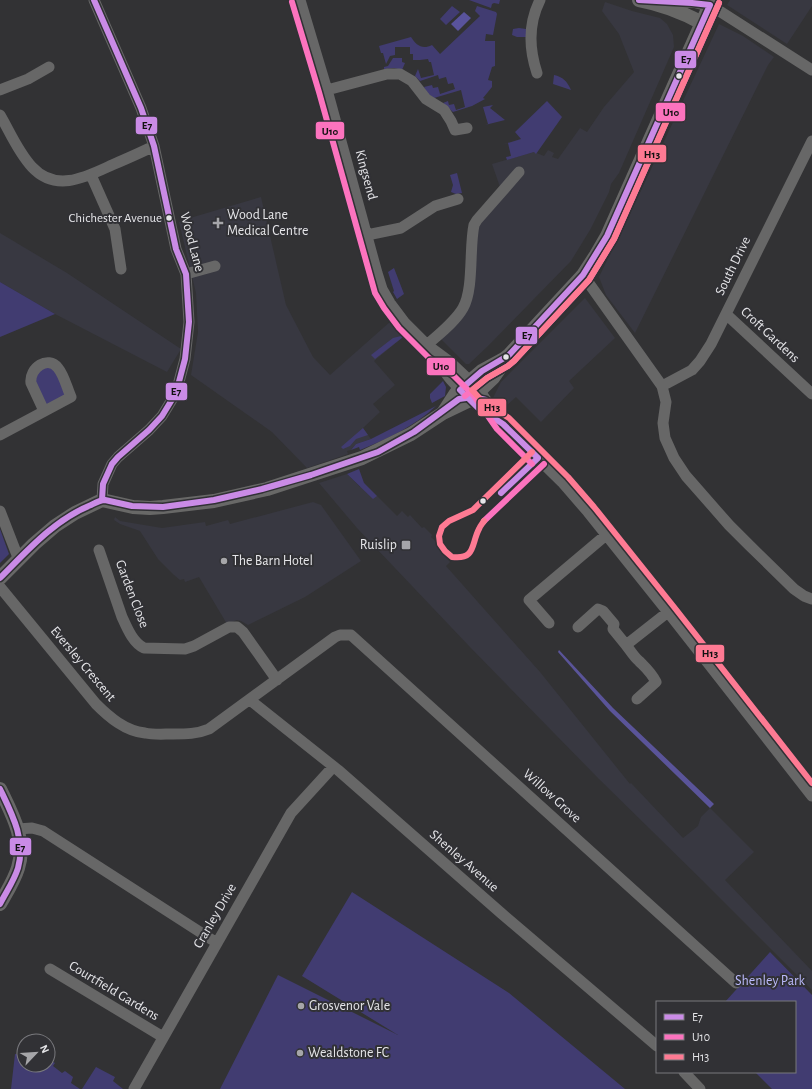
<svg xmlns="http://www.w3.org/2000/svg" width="812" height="1089" viewBox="0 0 812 1089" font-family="'Alegreya Sans',sans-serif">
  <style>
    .built { fill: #383841 }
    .green { fill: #413c71 }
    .forest { fill: #5a5499 }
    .water { fill: #59539c }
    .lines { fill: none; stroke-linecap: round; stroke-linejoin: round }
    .minor { stroke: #676767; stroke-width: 11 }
    .major { stroke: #686867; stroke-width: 14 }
    .bus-1-casing { stroke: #313135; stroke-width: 9 }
    .bus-2-casing { stroke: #313135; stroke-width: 9 }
    .bus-3-casing { stroke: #313135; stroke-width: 9 }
    .bus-1 { stroke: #ca8be6; stroke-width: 6 }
    .bus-2 { stroke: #fc73be; stroke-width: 6 }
    .bus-3 { stroke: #fe7a93; stroke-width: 6 }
    .bus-dot { fill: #e5e5e8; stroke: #313135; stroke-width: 1.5 }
    .poi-dot { fill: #a6a6a9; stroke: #313135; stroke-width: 1.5 }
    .labels { text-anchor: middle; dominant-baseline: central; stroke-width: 4; stroke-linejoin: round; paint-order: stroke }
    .bus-label { font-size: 13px; fill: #e5e5e8; stroke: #313135; text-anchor: end }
    .street-label { font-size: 14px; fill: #e5e5e8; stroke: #313135 }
    .poi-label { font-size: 14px; fill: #e5e5e8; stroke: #313135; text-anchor: start }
    .park-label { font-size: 14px; fill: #bbbafb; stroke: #313135 }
    .line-badge { stroke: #313135; stroke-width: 1.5 }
    .pale-badge-label { font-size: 11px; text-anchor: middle; font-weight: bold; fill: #111 }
  </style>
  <rect width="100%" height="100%" fill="#323234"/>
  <path class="built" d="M730 0H812V6L787 44 727 5Z
    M605 2 632 11 660 18 667 24 673 35 674 47 619 173 611 184 609 192 590 230 571 261 488 346 469 364H466L440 338 461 318 477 231 500 187 492 164 534 152 544 156 548 150 554 153 552 157 558 159 580 128 587 132 604 107 634 72 619 34 602 11Z
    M719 24 743 36 774 57 768 65 635 333 606 295 599 277 614 246H615Z
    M261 197 286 305 313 357 330 375 391 321 407 337H403L374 361 395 385 373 404 380 412 363 428 371 439 356 444 351 450 347 451 348 454 307 468 272 432 191 375 198 332 196 293 179 222 190 218Z
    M0 233 67 273 181 349 167 372 55 314 0 282Z
    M585 298 615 338 569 381 574 388 541 422 516 397 504 408 493 398 501 382Z
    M347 474 360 487 364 483 397 516 402 511 408 517 410 515 422 528 424 527 432 535 431 537 444 549 442 552 450 562 446 566 540 672 630 784 631 783 683 838 698 826 701 817 710 808 754 852 725 880 812 971V990L704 882 599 779 469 646 357 528 319 483Z
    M313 502 321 505 361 561 305 597 248 625 241 621 237 620 227 624 199 577 185 582 184 579 180 580 174 575 158 559 140 531 120 524 114 520 115 517 120 521 162 528 205 522 206 526 228 520 230 524Z"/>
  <path class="green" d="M469 0H500L499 4 494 3 492 4 491 8Z
    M452 6 460 12 446 25 440 19Z
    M477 6 496 12 497 14 493 35 486 34 485 41H495V66L492 67 488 80 492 81V87L483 98 485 99 472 106 453 112 443 103 448 101 449 105 454 104 456 110 465 107 461 90 434 98 428 94 424 87 432 85 433 88 438 87 440 94 455 89 453 83 448 84 446 77 439 79 438 75 420 81 415 76 418 69 421 78 434 75 431 62H429L428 59 420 60H413V54H410V47H395V55L390 56 386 64 383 53H381L379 46 411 37C416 45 422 50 432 45L440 54 480 16 475 11Z
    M519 28 526 29V37H517L512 35 513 29Z
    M393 58H402V62L405 63 402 70 394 68 384 69V67L388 66Z
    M554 75C563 77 567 81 571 90L553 84Z
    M547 101 562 117 536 154 534 152 507 160 506 157 511 156 508 143 501 145 521 139 515 132Z
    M493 105 490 108 505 120 485 125 488 124 483 107Z
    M457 173 462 193 456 194 451 192 453 185 450 175Z
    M394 268 404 294 397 299 393 292 394 291 388 272Z
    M0 282 55 314 0 337Z
    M405 335 407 337H403L375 359 371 355 393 338Z
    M51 363 71 397 44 411 32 374Z
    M443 381 446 387 445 396 432 403 430 398V394Z
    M436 406C415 426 387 439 360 450L359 447 351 450 356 444 371 439Z
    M363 428 368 435 356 439 350 446 343 449 341 447Z
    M359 469 364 483 377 496 373 499 347 474Z
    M0 529 9 554 0 563Z
    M352 892 509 993 625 1089H220L278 975 398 1035 302 976Z
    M770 952 812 995V1089H772L755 1072H795V1002H725Z
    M15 1054 24 1055V1065H48V1059L55 1063 53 1066 62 1073 65 1071 73 1077 71 1083 80 1089H11Z
    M96 1067 115 1077 113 1081 123 1089H82Z"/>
  <path class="forest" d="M559 650 613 708 714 804 710 808 610 711 558 652Z"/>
  <path class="water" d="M464 12 471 18 458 31 451 24Z"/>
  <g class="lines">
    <path class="minor" d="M94 0 141 108 154 146 176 249 186 274 189 322 185 359 176 393 162 416 149 430 118 457 112 464 103 484 102 500
      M300 0 327 90 377 273 382 289 390 303 405 323 427 345 450 362 470 381 481 393 503 424 562 482 588 512 668 612 812 796
      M710 5 812 70
      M537 73C529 49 528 24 540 0
      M0 90 28 79 49 67
      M327 90 387 74H400L412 81 426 99 444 110 451 121 455 130 467 128
      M0 115C10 132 18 152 32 167 56 193 86 177 112 165 126 159 140 153 154 146
      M91 175 115 229 121 269
      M367 235 401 228 435 206 458 199
      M186 274 215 266
      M583 275 662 386 666 402 663 423 665 438 674 458 686 476 729 525 749 545 794 589 804 596 812 599
      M726 314 812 394
      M427 345C439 334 455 322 463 308 474 289 469 248 474 225L477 220 519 172
      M433 353C439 362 444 372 451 380 465 396 480 409 498 421
      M662 386 692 370 700 361 711 344 812 141
      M0 435 71 397C67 388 64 375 58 368 48 355 29 368 31 383L44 411
      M0 511 19 560
      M99 550 122 617C127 628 133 643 144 648L185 649 194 646 229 627H237L243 632 277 680
      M0 587 96 704C109 717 125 731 145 733 154 735 164 734 173 734 186 734 197 734 209 729L335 637 340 635H351L736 983
      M549 623 529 600 606 535
      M578 627 598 609 603 611 614 624 613 629 626 645 668 612
      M626 645C630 650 634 657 639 661 647 669 651 672 656 682L637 699
      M250 700 338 770 501 913 657 1046
      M18 829 32 828 43 831 217 943
      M50 969 163 1037
      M684 1072 700 1089
      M134 1089 291 813 333 767"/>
    <path class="major" d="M639 0C661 4 682 12 702 23
      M660 1H695L710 5
      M443 413 456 393 470 381 482 371 504 359 509 355 583 275 596 255 607 236 712 0
      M0 578 34 544 55 526 75 513 102 500 133 507 150 508 163 507 214 501 267 489 362 458 411 434 443 413 470 400 493 378 509 355
      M0 789C12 814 27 840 18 868 14 881 6 893 0 904"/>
    <defs>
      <path id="bus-1" d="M94 0 141 108 154 146 176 249 186 274 189 322 185 359 176 393 162 416 149 430 118 457 112 464 103 484 102 500
        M538 458 503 424 478 408 460 390 482 371 509 355 583 275 607 236 710 5 692 3 639 0
        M501 493 538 458
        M0 578C27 551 54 520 91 505 95 503 100 500 105 500L132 506 163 507 214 500 262 489 311 475 378 452 414 432 459 399 473 397 486 400
        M0 789C12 814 26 840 18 868 14 881 6 892 0 904"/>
      <path id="bus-2" d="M292 2 319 92 375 293 384 308 399 328 429 358 453 375 474 396 497 429 532 464
        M465 396 487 378 508 366 514 361 589 280 614 239 719 3
        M484 521 544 464"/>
      <path id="bus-3" d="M719 3 614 239 589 280 514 361 508 366 487 378 472 390 483 402 509 418 568 477 594 507 674 607 812 783
        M484 521C482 524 480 526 479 529 471 544 476 560 452 557L445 551 440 544 439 536 442 527 449 521 473 510 532 452"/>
    </defs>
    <use href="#bus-1" class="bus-1-casing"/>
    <use href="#bus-2" class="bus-2-casing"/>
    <use href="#bus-3" class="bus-3-casing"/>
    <use href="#bus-1" class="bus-1"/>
    <use href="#bus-2" class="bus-2"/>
    <use href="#bus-3" class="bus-3"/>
  </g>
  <g class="bus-dot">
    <circle cx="679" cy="76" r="3.5"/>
    <circle cx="169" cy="218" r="3.5"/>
    <circle cx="506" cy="357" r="3.5"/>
    <circle cx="483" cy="501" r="3.5"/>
  </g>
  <g class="poi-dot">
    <path d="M216 217h4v4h4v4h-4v4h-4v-4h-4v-4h4z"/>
    <rect x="401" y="540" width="10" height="10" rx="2"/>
    <circle cx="224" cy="561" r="4"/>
    <circle cx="301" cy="1006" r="4"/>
    <circle cx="300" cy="1053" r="4"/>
  </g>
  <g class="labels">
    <g class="bus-label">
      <text x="162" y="218">Chichester Avenue</text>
    </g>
    <g class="street-label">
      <text transform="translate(366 175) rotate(75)">Kingsend</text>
      <text transform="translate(192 242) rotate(75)">Wood Lane</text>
      <text transform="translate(733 266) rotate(-64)">South Drive</text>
      <text transform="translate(770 335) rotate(43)">Croft Gardens</text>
      <text transform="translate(132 594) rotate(69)">Garden Close</text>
      <text transform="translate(83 664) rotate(50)">Eversley Crescent</text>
      <text transform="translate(552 796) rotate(42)">Willow Grove</text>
      <text transform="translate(464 861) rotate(41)">Shenley Avenue</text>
      <text transform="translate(215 916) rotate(-60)">Cranley Drive</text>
      <text transform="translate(114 991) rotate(31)">Courtfield Gardens</text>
    </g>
    <g class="poi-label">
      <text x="227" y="215">Wood Lane<tspan x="227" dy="16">Medical Centre</tspan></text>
      <text x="397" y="545" text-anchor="end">Ruislip</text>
      <text x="232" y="561">The Barn Hotel</text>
      <text x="309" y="1006">Grosvenor Vale</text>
      <text x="308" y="1053">Wealdstone FC</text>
    </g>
    <g class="park-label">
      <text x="770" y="981">Shenley Park</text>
    </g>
  </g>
  <g class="line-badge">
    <rect x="674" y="50" width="23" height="19" rx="4" fill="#ca8be6"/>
    <rect x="655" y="102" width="31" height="20" rx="4" fill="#fc73be"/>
    <rect x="135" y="116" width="23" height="19" rx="4" fill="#ca8be6"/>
    <rect x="315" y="121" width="30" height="19" rx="4" fill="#fc73be"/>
    <rect x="637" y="144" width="30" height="19" rx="4" fill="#fe7a93"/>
    <rect x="515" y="326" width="23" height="19" rx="4" fill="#ca8be6"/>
    <rect x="426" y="357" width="30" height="19" rx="4" fill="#fc73be"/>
    <rect x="165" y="382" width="23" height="19" rx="4" fill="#ca8be6"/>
    <rect x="477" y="398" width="30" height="19" rx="4" fill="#fe7a93"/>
    <rect x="695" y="644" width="30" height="19" rx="4" fill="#fe7a93"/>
    <rect x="9" y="837" width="23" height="19" rx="4" fill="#ca8be6"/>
  </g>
  <g class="pale-badge-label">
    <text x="686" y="63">E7</text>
    <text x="671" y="116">U10</text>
    <text x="147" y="129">E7</text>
    <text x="330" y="135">U10</text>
    <text x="652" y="158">H13</text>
    <text x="527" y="339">E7</text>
    <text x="441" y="370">U10</text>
    <text x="176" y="395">E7</text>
    <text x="492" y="411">H13</text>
    <text x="710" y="657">H13</text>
    <text x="20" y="851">E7</text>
  </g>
  <rect x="656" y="1001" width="140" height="72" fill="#313135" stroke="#79797d"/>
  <rect x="664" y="1014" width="20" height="6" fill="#ca8be6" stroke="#79797d"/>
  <text x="692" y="1021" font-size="12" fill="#e5e5e8">E7</text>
  <rect x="664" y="1034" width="20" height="6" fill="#fc73be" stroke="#79797d"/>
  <text x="692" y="1041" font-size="12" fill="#e5e5e8">U10</text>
  <rect x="664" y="1054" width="20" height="6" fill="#fe7a93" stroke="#79797d"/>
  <text x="692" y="1061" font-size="12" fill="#e5e5e8">H13</text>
  <g transform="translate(36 1053) rotate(65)"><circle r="19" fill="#313135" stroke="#79797d"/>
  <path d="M0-3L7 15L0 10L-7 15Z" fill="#a6a6a9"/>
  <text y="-6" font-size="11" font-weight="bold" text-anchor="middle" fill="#e5e5e8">N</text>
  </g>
</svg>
